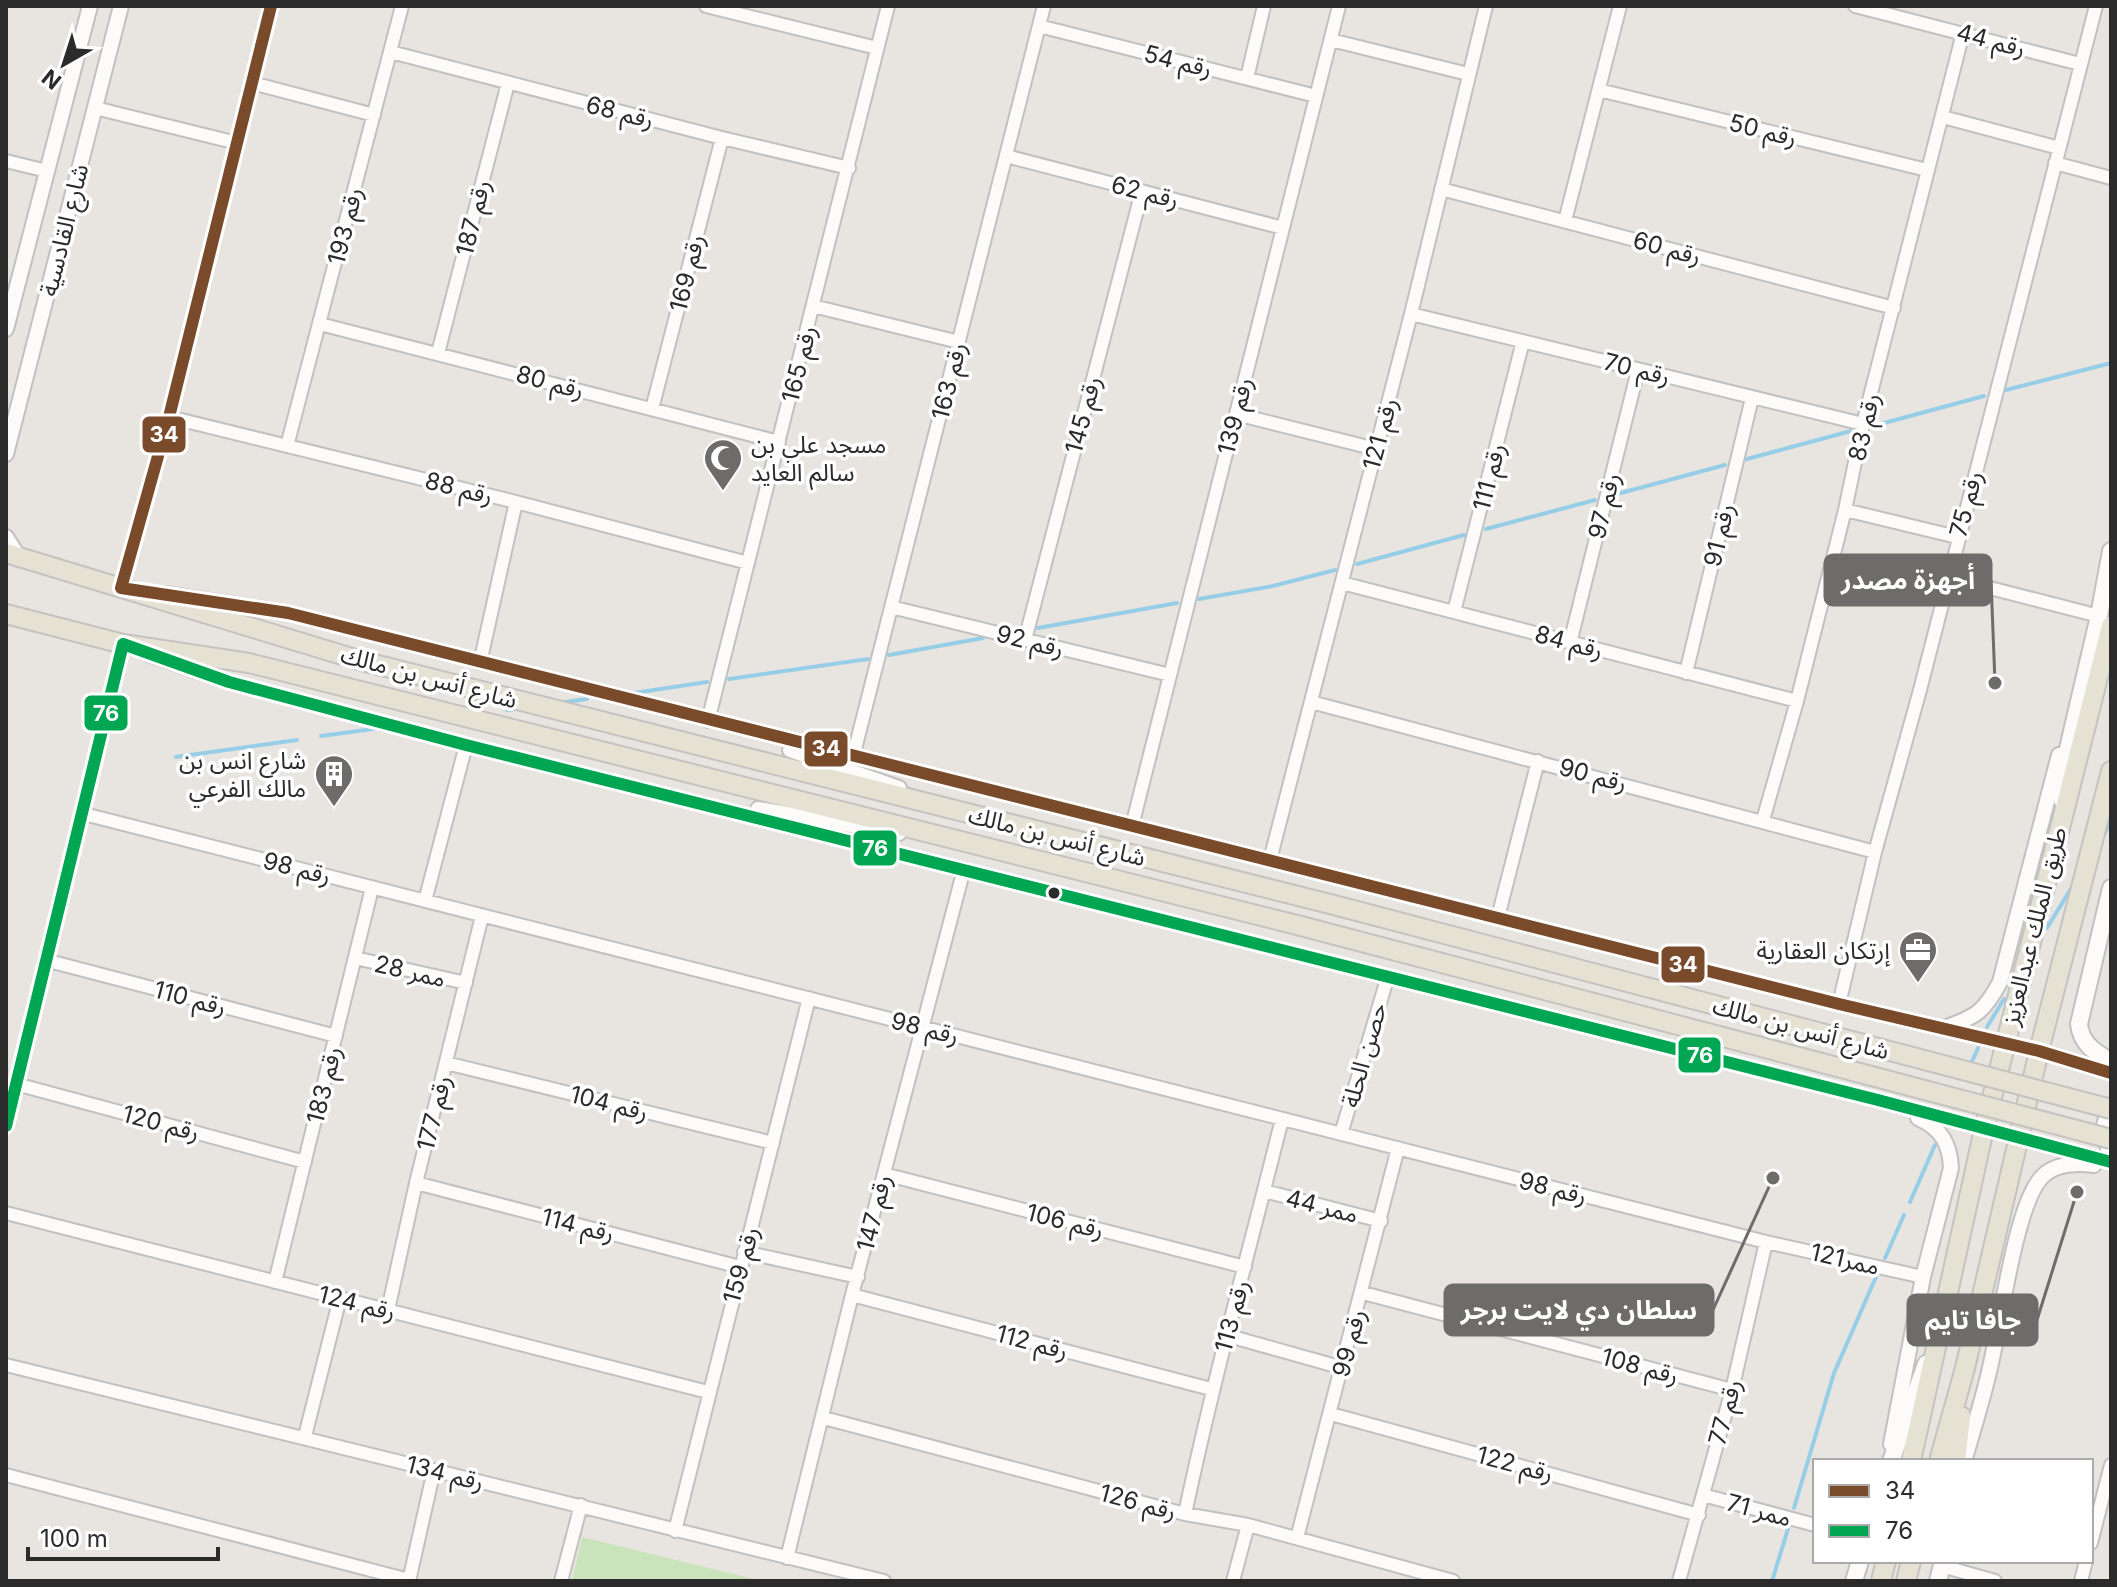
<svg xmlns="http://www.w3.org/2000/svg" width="2117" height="1587" viewBox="0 0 2117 1587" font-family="Inter,'Noto Sans Arabic',sans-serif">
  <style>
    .green { fill: #c9e3ba }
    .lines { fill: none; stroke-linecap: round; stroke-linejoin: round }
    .stream { stroke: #97cee7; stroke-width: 4 }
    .minor-casing { stroke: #c2c1c1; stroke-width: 16 }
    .tertiary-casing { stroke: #c2c1c1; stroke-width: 18 }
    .secondary-casing { stroke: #c2c1c1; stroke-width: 20 }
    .primary-casing { stroke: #c5c3c1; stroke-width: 22 }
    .minor { stroke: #fcfbfa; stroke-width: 12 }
    .tertiary { stroke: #fcfbfa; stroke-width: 14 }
    .secondary { stroke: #fcfbfa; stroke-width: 16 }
    .primary { stroke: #e5e2d4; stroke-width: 18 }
    .primary-bridge-casing { stroke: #c5c3c1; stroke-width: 22; stroke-linecap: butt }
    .primary-bridge { stroke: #e5e2d4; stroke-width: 18 }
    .bus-1-casing { stroke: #fff; stroke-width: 18 }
    .bus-2-casing { stroke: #fff; stroke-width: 18 }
    .bus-1 { stroke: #7a4b2a; stroke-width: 12 }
    .bus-2 { stroke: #00a651; stroke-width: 12 }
    .bus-dot { fill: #2b2b2b; stroke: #fff; stroke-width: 3 }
    .labels { text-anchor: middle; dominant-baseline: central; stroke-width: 7; stroke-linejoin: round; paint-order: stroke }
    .street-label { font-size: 24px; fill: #2b2b2b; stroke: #fff }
    .poi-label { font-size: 24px; fill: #2b2b2b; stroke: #fff; text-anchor: end }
    .leader { fill: none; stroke: #6d6c6a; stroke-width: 3 }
    .callout-dot { fill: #6d6c6a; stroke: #fff; stroke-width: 3 }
    .callout { fill: #6d6c6a; stroke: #6d6c6a; stroke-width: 3 }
    .callout-label { font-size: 26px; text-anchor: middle; font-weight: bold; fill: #fff }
    .line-badge { stroke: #fff; stroke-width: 3 }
    .badge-label { font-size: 22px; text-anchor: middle; font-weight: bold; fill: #fff }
  </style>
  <rect width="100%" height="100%" fill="#e8e5e0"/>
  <path class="green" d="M582 1537 762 1581H572Z"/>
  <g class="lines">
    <path class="stream" d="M2006 390 2111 363
      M1873 426 1984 396
      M1747 459 1851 431
      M1617 494 1725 465
      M1486 529 1595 500
      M1357 564 1464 535
      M1199 599 1273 586 1335 570
      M1038 628 1177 603
      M889 655 983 638
      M729 679 868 659
      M634 693 707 682
      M559 703 587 699
      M507 710 521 708
      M321 736 373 729
      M176 757 297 740
      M2103 836 2111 822
      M2047 928 2075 882
      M1987 1027 2004 999
      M1970 1066 1978 1048
      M1910 1202 1935 1145
      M1885 1258 1904 1215
      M1794 1508 1834 1373 1876 1277
      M1772 1581 1788 1529"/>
    <defs>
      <path id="minor" d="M706 6 877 48
        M1855 6 2080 64
        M1039 26 1316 96
        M1331 40 1468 74
        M391 52 722 138 849 168
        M1247 78 1264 6
        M252 83 374 115
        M1599 90 1927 170
        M95 108 237 143
        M1943 117 2059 148
        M1006 156 1283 228
        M6 161 47 171
        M2055 163 2111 178
        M1441 189 1894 308
        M1565 221 1620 6
        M813 306 959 342
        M1411 314 1863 424
        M320 324 779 442
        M438 353 508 83
        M652 409 722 138
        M1236 414 1376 449
        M169 417 516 502 748 563
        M287 446 402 6
        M1845 510 1957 537
        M1947 577 2099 616
        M1342 583 1797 701
        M121 588 169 417 271 6
        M891 607 1170 675
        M1454 612 1523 341
        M1025 640 1142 191
        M1570 643 1638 370
        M480 663 516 502
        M1686 673 1752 398
        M1311 702 1875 852
        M708 721 888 6
        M853 757 1044 6
        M84 814 1766 1242 1923 1277
        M1763 820 1797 701 1845 510 1863 424 1963 33
        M1132 826 1339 6
        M1270 860 1411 314 1486 6
        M425 901 466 745
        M1498 917 1538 761
        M355 958 466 983
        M45 960 336 1036
        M1839 1004 1875 852 1920 690 2096 6
        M446 1063 773 1143
        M16 1084 305 1162
        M6 1126 123 644
        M1341 1134 1388 976
        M884 1174 1245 1267
        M416 1183 740 1267
        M1264 1191 1381 1221
        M6 1213 708 1392
        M744 1252 858 1277
        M275 1282 372 888
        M1363 1293 1732 1390
        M852 1295 1211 1389
        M388 1310 416 1183 482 916
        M1229 1336 1343 1368
        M6 1365C299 1435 591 1510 884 1581
        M1331 1414 1699 1515
        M824 1418 1185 1514 1248 1525 1453 1581
        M305 1436 340 1298
        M6 1475 409 1580
        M1703 1495 1815 1525
        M1185 1514C1213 1381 1249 1251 1282 1119
        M675 1531 809 998
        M1297 1538 1398 1148
        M2091 1543 2111 1465
        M787 1558 852 1295 964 869
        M1942 1566 1995 1581
        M409 1581 434 1470
        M561 1581 581 1505
        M1233 1581 1248 1525
        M1679 1581 1732 1390 1766 1242
        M2081 1581 2086 1561"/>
      <path id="tertiary" d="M6 329 90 6
        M6 454 121 6
        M6 537 19 557
        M166 594 288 613 1839 1004 2039 1051 2111 1073
        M149 654 229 682 466 745 1878 1100 2111 1162
        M790 750 899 788
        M758 809 899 833
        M1944 1028C1976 1017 1984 1012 2000 982L2059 755
        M2111 1110C2101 1124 2101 1138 2111 1151
        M1891 1444 1923 1277 1951 1168C1950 1144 1941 1128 1918 1118
        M1964 1461C1973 1431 1982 1402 1989 1372 2000 1329 2015 1204 2042 1177 2055 1163 2077 1163 2094 1165"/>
      <path id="secondary" d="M2062 800 2063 770 2099 616 2111 551
        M2111 888 2079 1024C2081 1044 2095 1052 2111 1062
        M1891 1461 1926 1364
        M1854 1581 1860 1561
        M1938 1581 1943 1561"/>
      <path id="primary" d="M6 553 362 661 1334 905
        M6 614 123 644 249 663 1301 926
        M1911 1461 1984 1129 2111 626
        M1939 1461 1965 1368 2039 1051 2111 771
        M1956 1461 1961 1416
        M1881 1581 1886 1561
        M1906 1581 1911 1561"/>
    </defs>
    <use href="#minor" class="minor-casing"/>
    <use href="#tertiary" class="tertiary-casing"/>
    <use href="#secondary" class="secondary-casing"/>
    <use href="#primary" class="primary-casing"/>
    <use href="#minor" class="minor"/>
    <use href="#tertiary" class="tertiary"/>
    <use href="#secondary" class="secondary"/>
    <use href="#primary" class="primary"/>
    <defs>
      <path id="primary-bridge" d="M1334 905 2111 1109
        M1301 926 2111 1139"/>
    </defs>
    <use href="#primary-bridge" class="primary-bridge-casing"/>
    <use href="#primary-bridge" class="primary-bridge"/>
    <defs>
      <path id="bus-1" d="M271 6 169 417 121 588 288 613 1839 1004 2039 1051 2111 1073"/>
      <path id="bus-2" d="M6 1126 123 644 229 682 466 745 1878 1100 2111 1162"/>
    </defs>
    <use href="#bus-1" class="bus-1-casing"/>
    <use href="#bus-2" class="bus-2-casing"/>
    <use href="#bus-1" class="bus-1"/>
    <use href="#bus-2" class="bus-2"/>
  </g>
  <defs>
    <symbol id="mosque-pin" viewBox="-11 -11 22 30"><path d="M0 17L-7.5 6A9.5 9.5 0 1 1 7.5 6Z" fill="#6d6c6a" stroke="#fff"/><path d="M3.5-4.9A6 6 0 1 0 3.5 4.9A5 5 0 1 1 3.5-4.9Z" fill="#fff"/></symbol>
    <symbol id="building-pin" viewBox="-11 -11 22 30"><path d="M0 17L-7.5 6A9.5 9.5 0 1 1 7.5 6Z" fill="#6d6c6a" stroke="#fff"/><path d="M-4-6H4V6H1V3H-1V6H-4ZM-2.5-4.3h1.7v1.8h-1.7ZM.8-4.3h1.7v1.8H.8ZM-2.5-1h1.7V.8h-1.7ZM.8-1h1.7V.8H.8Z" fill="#fff"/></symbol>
    <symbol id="office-pin" viewBox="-11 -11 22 30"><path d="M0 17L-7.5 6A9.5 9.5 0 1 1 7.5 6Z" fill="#6d6c6a" stroke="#fff"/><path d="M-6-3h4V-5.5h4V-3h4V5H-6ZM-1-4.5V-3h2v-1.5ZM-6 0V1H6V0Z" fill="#fff"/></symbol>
  </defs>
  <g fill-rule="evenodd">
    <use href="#mosque-pin" x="701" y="436" width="44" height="60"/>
    <use href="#building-pin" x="312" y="752" width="44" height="60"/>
    <use href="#office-pin" x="1896" y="928" width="44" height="60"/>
  </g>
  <circle class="bus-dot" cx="1054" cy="893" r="7"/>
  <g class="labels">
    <g class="street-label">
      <text transform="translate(1991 40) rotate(15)">رقم 44</text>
      <text transform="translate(1178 61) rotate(14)">رقم 54</text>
      <text transform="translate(620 112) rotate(14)">رقم 68</text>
      <text transform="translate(1763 130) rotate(14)">رقم 50</text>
      <text transform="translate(1145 192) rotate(14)">رقم 62</text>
      <text transform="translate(473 218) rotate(-76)">رقم 187</text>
      <text transform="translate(345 226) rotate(-76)">رقم 193</text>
      <text transform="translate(64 230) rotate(-76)">شارع القادسية</text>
      <text transform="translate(1667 248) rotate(15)">رقم 60</text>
      <text transform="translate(687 273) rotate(-76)">رقم 169</text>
      <text transform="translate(799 364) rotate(-76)">رقم 165</text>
      <text transform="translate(1637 369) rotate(14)">رقم 70</text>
      <text transform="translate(949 381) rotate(-76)">رقم 163</text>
      <text transform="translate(550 382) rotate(15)">رقم 80</text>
      <text transform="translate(1083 415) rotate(-75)">رقم 145</text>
      <text transform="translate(1235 416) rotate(-76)">رقم 139</text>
      <text transform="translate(1864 427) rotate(-77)">رقم 83</text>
      <text transform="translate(1380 434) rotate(-75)">رقم 121</text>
      <text transform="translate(1489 477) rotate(-76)">رقم 111</text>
      <text transform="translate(459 488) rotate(14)">رقم 88</text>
      <text transform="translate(1966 504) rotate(-75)">رقم 75</text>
      <text transform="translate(1604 506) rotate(-76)">رقم 97</text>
      <text transform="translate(1719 535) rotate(-77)">رقم 91</text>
      <text transform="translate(1030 641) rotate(14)">رقم 92</text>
      <text transform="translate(1569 642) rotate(15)">رقم 84</text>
      <text transform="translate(429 677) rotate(15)">شارع أنس بن مالك</text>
      <text transform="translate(1593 775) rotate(15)">رقم 90</text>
      <text transform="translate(1057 836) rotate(14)">شارع أنس بن مالك</text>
      <text transform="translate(297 868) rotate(14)">رقم 98</text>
      <text transform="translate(2034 926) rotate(-76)">طريق الملك عبدالعزيز</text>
      <text transform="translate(410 971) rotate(13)">ممر 28</text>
      <text transform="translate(190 998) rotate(15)">رقم 110</text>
      <text transform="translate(925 1028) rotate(14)">رقم 98</text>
      <text transform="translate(1801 1028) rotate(15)">شارع أنس بن مالك</text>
      <text transform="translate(1364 1055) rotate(-74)">حصن الحلة</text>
      <text transform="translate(324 1085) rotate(-76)">رقم 183</text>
      <text transform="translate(609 1103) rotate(14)">رقم 104</text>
      <text transform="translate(434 1113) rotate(-76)">رقم 177</text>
      <text transform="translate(161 1123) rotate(15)">رقم 120</text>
      <text transform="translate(1553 1188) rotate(14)">رقم 98</text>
      <text transform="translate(1322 1206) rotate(14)">ممر 44</text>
      <text transform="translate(874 1213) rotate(-76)">رقم 147</text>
      <text transform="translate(1065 1221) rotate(14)">رقم 106</text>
      <text transform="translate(578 1225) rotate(14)">رقم 114</text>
      <text transform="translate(1845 1259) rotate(13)">ممر121</text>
      <text transform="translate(741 1265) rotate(-75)">رقم 159</text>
      <text transform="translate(357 1303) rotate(14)">رقم 124</text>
      <text transform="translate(1232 1316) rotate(-75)">رقم 113</text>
      <text transform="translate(1032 1342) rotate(15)">رقم 112</text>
      <text transform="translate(1349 1343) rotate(-75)">رقم 99</text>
      <text transform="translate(1640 1366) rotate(15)">رقم 108</text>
      <text transform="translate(1725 1412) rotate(-75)">رقم 77</text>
      <text transform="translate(1515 1464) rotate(15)">رقم 122</text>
      <text transform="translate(445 1473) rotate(14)">رقم 134</text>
      <text transform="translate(1138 1502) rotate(15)">رقم 126</text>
      <text transform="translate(1759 1510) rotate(15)">ممر 71</text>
    </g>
    <g class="poi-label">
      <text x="751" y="444" text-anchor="start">مسجد علي بن<tspan x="751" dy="28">سالم العايد</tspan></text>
      <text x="306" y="760">شارع انس بن<tspan x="306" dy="28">مالك الفرعي</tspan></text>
      <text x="1890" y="950">إرتكان العقارية</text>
    </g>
  </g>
  <path class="leader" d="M1995 683L1991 580M1773 1178L1713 1310M2077 1192L2037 1320"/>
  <g class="callout-dot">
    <circle cx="1995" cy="683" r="8"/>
    <circle cx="1773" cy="1178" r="8"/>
    <circle cx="2077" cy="1192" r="8"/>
  </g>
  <g class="callout">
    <rect x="1825" y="555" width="166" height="50" rx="8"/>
    <rect x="1445" y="1285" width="268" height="50" rx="8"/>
    <rect x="1908" y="1295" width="129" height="50" rx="8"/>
  </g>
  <g class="callout-label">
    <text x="1908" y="589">أجهزة مصدر</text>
    <text x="1579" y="1319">سلطان دي لايت برجر</text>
    <text x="1973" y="1329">جافا تايم</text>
  </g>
  <g class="line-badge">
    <rect x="141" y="415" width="46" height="39" rx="8" fill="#7a4b2a"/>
    <rect x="83" y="694" width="46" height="38" rx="8" fill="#00a651"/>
    <rect x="803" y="730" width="46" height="38" rx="8" fill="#7a4b2a"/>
    <rect x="852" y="829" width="46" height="38" rx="8" fill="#00a651"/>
    <rect x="1660" y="945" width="46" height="39" rx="8" fill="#7a4b2a"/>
    <rect x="1677" y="1036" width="45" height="38" rx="8" fill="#00a651"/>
  </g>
  <g class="badge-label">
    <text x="164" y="442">34</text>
    <text x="106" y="721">76</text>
    <text x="826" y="756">34</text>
    <text x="875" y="856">76</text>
    <text x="1683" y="972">34</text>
    <text x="1700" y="1063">76</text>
  </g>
  <rect width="2117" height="1587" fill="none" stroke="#2b2b2b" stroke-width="16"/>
  <rect x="1813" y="1459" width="280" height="104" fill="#ffffff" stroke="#aaaaaa" stroke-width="2"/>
  <rect x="1829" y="1485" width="40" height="12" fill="#7a4b2a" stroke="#aaaaaa" stroke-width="2"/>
  <text x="1885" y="1499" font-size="24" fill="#2b2b2b">34</text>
  <rect x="1829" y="1525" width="40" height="12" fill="#00a651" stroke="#aaaaaa" stroke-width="2"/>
  <text x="1885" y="1539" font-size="24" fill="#2b2b2b">76</text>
  <g transform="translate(64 64) rotate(219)" stroke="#ffffff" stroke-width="6" paint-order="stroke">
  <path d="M0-6L14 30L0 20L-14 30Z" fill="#2b2b2b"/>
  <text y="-12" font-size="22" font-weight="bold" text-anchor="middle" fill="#2b2b2b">N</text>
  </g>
  <path d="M28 1547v12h190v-12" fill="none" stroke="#2b2b2b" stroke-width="4"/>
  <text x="40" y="1547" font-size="24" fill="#2b2b2b" stroke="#ffffff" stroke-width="6" paint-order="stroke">100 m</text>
</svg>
